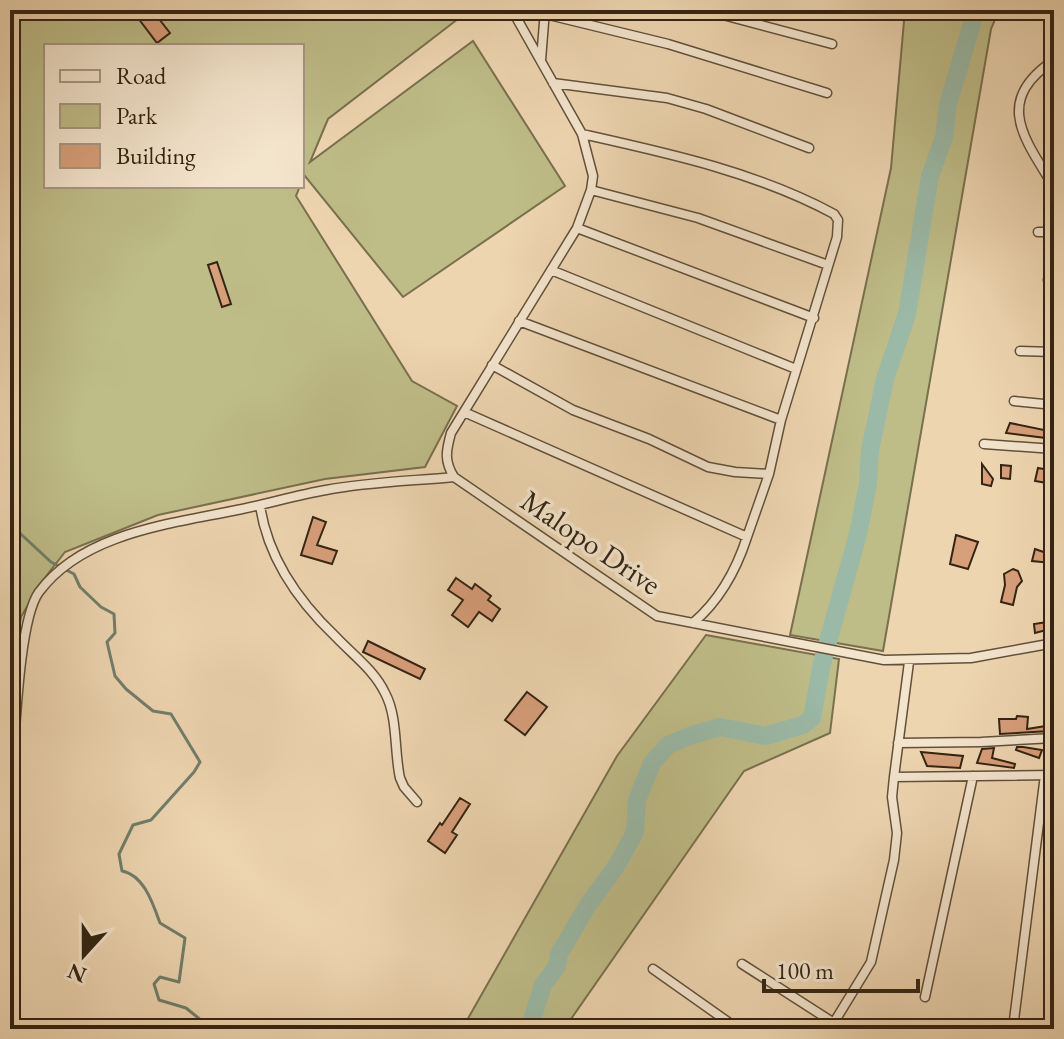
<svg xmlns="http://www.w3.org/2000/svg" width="1064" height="1039" viewBox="0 0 1064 1039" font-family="'EB Garamond',serif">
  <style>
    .green { fill: #bebc87; stroke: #79704d; stroke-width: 2 }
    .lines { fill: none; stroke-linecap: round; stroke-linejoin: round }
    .stream { stroke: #717e6b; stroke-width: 3 }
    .river { stroke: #9ab9a6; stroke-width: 18 }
    .building { fill: #d79f7a; stroke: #342513; stroke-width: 2 }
    .street-casing { stroke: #62513a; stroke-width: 11 }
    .street { stroke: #f3e4cc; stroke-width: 8 }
    .labels { text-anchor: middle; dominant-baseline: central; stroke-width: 7; stroke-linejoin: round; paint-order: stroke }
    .street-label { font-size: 30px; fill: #342513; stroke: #f3e4cc }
  </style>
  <rect width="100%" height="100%" fill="#edd5b0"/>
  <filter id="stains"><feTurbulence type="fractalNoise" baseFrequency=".0025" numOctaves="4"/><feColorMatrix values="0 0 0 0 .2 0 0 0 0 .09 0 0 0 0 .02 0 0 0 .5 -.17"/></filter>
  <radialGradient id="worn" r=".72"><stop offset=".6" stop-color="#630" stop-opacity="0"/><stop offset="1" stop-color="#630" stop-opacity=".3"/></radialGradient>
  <path class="green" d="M10 10H466L467 12 328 119 310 162 473 41 565 186 403 297 305 176 302 182V46H46V186H300L296 196 412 381 457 406 425 467 325 479 158 515 65 552 40 584 21 617 15 652 10 710Z
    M905 10H999L991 29 883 651 790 635 891 168Z
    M706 635 839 659 830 733 744 771 564 1029H462L617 756Z"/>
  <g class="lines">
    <path class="stream" d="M10 524 51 562 74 574 80 587 101 607 114 614 115 633 107 642 115 676 126 689 153 711 171 714 200 762 194 772 151 820 133 825 119 854 122 871C144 875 153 904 160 923L185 938 179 982 160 977 154 984 159 1000 186 1008 212 1029"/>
    <path class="river" d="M529 1029 543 985 557 966 559 954 588 905 617 865 635 832 637 800 652 763 668 745 692 735 720 727 765 736 803 725 812 718 822 663 858 534 868 484 870 450 885 379 907 314 930 176 944 137 948 104 976 10"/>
  </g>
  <path class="building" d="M141 10H152L170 33 157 43 135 14Z
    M217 262 231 304 222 307 208 265Z
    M1010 423 1054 432V439L1006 433Z
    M982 464 993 479 991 486 982 484Z
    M1001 465 1011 466 1010 479 1001 478Z
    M1038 468 1050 470 1047 483 1035 481Z
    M313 517 326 522 317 545 337 551 332 564 301 555Z
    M956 535 978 542 968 569 950 564Z
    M1035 549 1052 555V563L1032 561Z
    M1013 569 1018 571 1022 581 1017 587 1013 605 1001 602 1005 585 1004 574Z
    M456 578 472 589 475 584 491 596 488 600 500 609 492 621 479 612 468 627 452 615 463 600 448 590Z
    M1054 621V628L1035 633 1034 624Z
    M368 641 425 669 420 679 363 652Z
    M527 692 547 707 525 735 505 720Z
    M1017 716 1028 717 1027 729 1052 725 1050 731 1000 734 999 719H1016Z
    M1017 747H1023L1042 750 1039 758 1016 750Z
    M994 748 992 758 1015 764 1014 768 977 763 982 749Z
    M921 752 963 756 960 768 927 766Z
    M460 798 470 804 452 832 457 835 445 853 428 841 440 823 442 825Z"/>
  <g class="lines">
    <defs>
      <path id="street" d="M512 10 582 134 593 176 591 190 577 228 451 433C446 451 444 461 454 477L657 616 884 660 971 658 1054 643
        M712 10 723 15 832 44
        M545 14 668 44 827 93
        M541 60 545 10
        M1054 60C993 101 1024 138 1054 187
        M553 83 667 98 706 109 809 148
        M591 190 698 218 828 265
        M577 228 814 318
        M1038 232H1054
        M551 270 796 369
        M1048 280H1054
        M519 321 781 420 837 237 838 220 834 214C756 172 667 153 582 134
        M1020 351 1054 352
        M492 365 573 410 649 439 708 467 735 472 769 474
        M1014 401 1054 405
        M464 412 747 537 769 474 781 420
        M984 444 1054 449
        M260 506C268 558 298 601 336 637 353 655 374 670 385 693 398 717 394 751 400 778L404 787 417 802
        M693 623C720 600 736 571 747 537
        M898 743 981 742 1054 738
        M894 777 1054 775
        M10 797C15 753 17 622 39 592 83 533 170 524 237 510 267 504 297 495 326 490 368 482 412 481 454 477
        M742 964 834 1023
        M653 969 738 1029
        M925 997 973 776
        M1013 1028 1045 775
        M830 1029 871 962 894 860 897 833 892 797 894 777 909 662"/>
    </defs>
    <use href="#street" class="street-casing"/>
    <use href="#street" class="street"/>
  </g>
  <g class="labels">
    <g class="street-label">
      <text transform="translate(591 542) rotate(34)">Malopo Drive</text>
    </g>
  </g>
  <rect width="1064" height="1039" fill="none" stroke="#edd5b0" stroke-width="40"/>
  <rect x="12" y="12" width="1040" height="1015" fill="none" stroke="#342513" stroke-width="4"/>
  <rect x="20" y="20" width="1024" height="999" fill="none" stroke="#342513" stroke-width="2"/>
  <rect x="44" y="44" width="260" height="144" fill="#f3e4cc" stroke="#a79882" stroke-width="2"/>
  <rect x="60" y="70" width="40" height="12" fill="#f3e4cc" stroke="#a79882" stroke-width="2"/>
  <text x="116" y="84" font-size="24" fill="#342513">Road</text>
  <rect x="60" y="104" width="40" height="24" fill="#bebc87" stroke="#a79882" stroke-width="2"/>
  <text x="116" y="124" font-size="24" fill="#342513">Park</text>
  <rect x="60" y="144" width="40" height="24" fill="#d79f7a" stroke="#a79882" stroke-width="2"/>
  <text x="116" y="164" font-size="24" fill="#342513">Building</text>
  <g transform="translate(84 955) rotate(201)" stroke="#f3e4cc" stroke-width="6" paint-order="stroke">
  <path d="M0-6L14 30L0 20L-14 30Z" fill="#342513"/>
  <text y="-12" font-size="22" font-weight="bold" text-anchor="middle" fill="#342513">N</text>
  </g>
  <path d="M764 979v12h154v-12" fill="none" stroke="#342513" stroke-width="4"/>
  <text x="776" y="979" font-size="24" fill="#342513" stroke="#f3e4cc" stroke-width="6" paint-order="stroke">100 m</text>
  <rect width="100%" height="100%" filter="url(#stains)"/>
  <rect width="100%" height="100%" fill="url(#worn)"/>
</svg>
